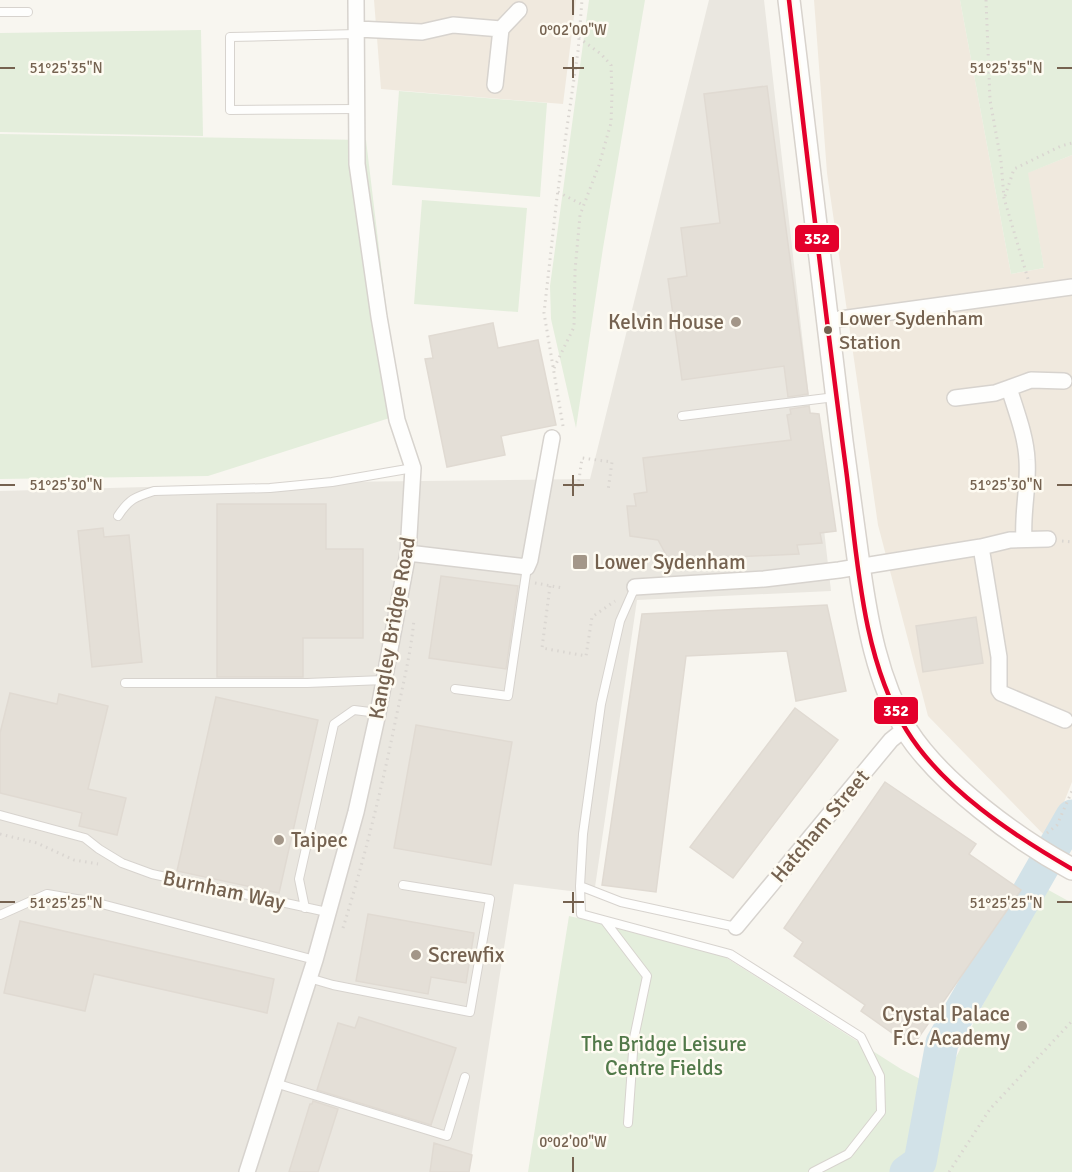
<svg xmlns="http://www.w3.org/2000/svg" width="1072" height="1172" viewBox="0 0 1072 1172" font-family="Signika,sans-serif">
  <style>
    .residential { fill: #f0e9de }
    .industrial { fill: #eae7e0 }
    .green { fill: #e4eedc }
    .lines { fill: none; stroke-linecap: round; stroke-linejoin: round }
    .river { stroke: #d2e2e8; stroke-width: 33 }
    .building { fill: #e4dfd7; stroke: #e0dad2; stroke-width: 1.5 }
    .lane-casing { stroke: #d7d3ce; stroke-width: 10 }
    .street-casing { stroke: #d7d3ce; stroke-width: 18 }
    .secondary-casing { stroke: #d8d3cd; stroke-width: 24 }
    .path { stroke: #dad6d1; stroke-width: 3; stroke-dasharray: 1.5 4.5; stroke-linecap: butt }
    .lane { stroke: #fefefd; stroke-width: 8 }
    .street { stroke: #fefefd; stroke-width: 15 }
    .secondary { stroke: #fefefd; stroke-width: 21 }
    .bus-1-casing { stroke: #fefbf2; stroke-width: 9 }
    .bus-1 { stroke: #e4002b; stroke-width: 4.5 }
    .ticks { fill: none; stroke: #756250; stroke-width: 2 }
    .poi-dot { fill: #a39688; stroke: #fefbf2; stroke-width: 2 }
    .bus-dot { fill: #756250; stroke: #fefbf2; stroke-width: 2 }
    .labels { text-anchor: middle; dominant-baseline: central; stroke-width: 5; stroke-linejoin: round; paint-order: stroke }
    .bus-label { font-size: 20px; fill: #756250; stroke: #fefbf2; text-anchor: start }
    .poi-label { font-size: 21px; fill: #756250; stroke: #fefbf2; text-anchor: start }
    .street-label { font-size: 21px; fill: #756250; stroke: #fefbf2 }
    .park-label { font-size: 21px; fill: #517949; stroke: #fefbf2 }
    .ticks-label { font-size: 15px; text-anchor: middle; fill: #756250; stroke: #fefbf2; stroke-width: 5; stroke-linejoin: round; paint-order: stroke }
    .line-badge { stroke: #fefbf2; stroke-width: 2 }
    .badge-label { font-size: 16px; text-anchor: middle; font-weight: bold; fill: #fff }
  </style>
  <rect width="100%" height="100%" fill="#f8f6f0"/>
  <path class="residential" d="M374 0H576L563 104 381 89Z
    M814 0H960L1011 274 1044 268 1027 173 1072 155V782L1049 840 928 716 878 525 827 173Z"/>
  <path class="industrial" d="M709 0H764L831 591 637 600 594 894 514 884 469 1172H0V491L332 482 590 479Z"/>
  <path class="green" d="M589 0H645L603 248 576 428 551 319 550 286Z
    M960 0H1072V155L1028 173 1044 268 1011 274Z
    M201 30 203 136 0 132V33Z
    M399 91 547 103 540 197 392 185Z
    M0 134 366 140 399 415 208 476 0 479Z
    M422 200 527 208 518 312 414 304Z
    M1043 887 1072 903V1172H921L933 1147 943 1117 948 1073Z
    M569 916 711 948 901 1069 922 1080 912 1155 891 1172H528Z"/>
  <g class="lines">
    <path class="river" d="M906 1172 920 1162 942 1043 1072 816"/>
  </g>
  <path class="building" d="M767 86 808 394 788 397 784 366 682 380 668 279 687 276 681 228 720 223 704 94Z
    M493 323 498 348 538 340 556 425 501 436 505 455 447 467 425 359 433 358 429 336Z
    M809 406 810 413 819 414 836 531 820 533 822 543 797 545 799 554 669 560 658 540 630 536 627 506H636L634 494 647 492 643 458 791 440 787 415 791 414 790 409Z
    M217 504H326V549H363V638H303V677H217Z
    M103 528 104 537 129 535 142 662 92 667 78 531Z
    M441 576 518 586 506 669 429 658Z
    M827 605 846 691 796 701 787 651 686 656 656 892 602 885 642 614Z
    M976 617 983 663 923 672 916 626Z
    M10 693 57 704 59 694 108 706 88 789 126 798 117 835 79 826 82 813 0 793V733Z
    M216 697 318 720 279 893 177 871Z
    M795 708 838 740 733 878 690 847Z
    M416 725 512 742 491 865 394 848Z
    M885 782 976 844 969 854 1021 890 912 1047 861 1011 865 1005 794 956 803 942 784 928Z
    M368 914 474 933 466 983 431 977 428 994 356 981Z
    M20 921 274 979 267 1013 94 974 85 1011 4 993Z
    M359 1017 456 1048 431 1125 317 1090 338 1023 355 1028Z
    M313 1101 338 1109 318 1172H289L310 1104H312Z
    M434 1143 472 1155 469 1172H430Z"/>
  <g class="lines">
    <defs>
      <path id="lane" d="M0 12H28
        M356 109 230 110V37L357 34
        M682 416 835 397
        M118 516C129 499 135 497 154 491L270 488 332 482 413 468
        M635 587 620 621 601 704 583 834 580 886 621 902 736 927
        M125 683H307L384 680
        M455 689 508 696 527 567
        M0 815 85 838 99 849 122 863 152 874 327 912
        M580 886 581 914 730 954 861 1037 880 1076 881 1112 848 1154 813 1172
        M305 908 299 879 334 724 354 710 378 713
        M0 915 47 894 94 902 315 960
        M605 921 647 976 634 1038 628 1123
        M309 978 333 985 470 1012 490 899 403 885
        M275 1083 447 1136 465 1077"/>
      <path id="street" d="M357 29 422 32 453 25 501 29
        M495 85 501 29 519 10
        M826 321 1072 287
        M955 398 995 393 1009 388
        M1024 539C1022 512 1029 486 1027 460 1026 436 1016 411 1009 388L1031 380 1064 381
        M981 547 999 657V690L1001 693 1065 720
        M408 553 527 567 530 560 552 438
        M635 587 764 579 839 570 981 547 1010 540 1048 539
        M736 927 891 740 906 728
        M247 1172 315 960 356 812 378 713 408 553 413 468 397 420 379 317 357 164 356 0"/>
      <path id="secondary" d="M789 0C806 147 823 294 842 441 848 482 853 524 859 565 867 622 877 680 907 731 940 783 1018 840 1072 869"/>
    </defs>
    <use href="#lane" class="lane-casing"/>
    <use href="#street" class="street-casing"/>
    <use href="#secondary" class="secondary-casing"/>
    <path class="path" d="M986 0 990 100 1001 161 1004 198 1028 279
      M558 192 583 205
      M1005 196 1014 169 1061 146 1072 143
      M554 368 574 327 575 271 580 215 599 165 611 123 612 94 611 65 601 54 579 38
      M563 426 544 313 557 197 578 51 582 0
      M578 487 582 458 612 462 608 491
      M1062 541 1072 542
      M535 583 563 588
      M550 586 542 648 586 656 592 617 615 601
      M1047 833 1057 825 1072 791
      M0 834 37 843 74 860 98 864
      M343 928C364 860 381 792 395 723 402 688 411 654 414 619
      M949 1172 990 1109 1072 1021"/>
    <use href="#lane" class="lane"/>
    <use href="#street" class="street"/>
    <use href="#secondary" class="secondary"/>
    <defs>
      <path id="bus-1" d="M789 0C807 157 825 313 846 469 857 553 861 658 907 731 943 789 1013 835 1072 869"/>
    </defs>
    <use href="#bus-1" class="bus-1-casing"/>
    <use href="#bus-1" class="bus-1"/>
  </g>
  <path class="ticks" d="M573 0V15M573 57V78M0 68H15M563 68H584M1057 68H1072M573 475V496M0 485H15M563 485H584M1057 485H1072M573 892V913M0 902H15M563 902H584M1057 902H1072M573 1157V1172"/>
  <g class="poi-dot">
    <circle cx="736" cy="322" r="6"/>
    <rect x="572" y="554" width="16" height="16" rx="3"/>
    <circle cx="279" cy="840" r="6"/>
    <circle cx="416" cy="955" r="6"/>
    <circle cx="1022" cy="1026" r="6"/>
  </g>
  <circle class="bus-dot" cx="828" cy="330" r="5"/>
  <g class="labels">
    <g class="bus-label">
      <text x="839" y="318">Lower Sydenham<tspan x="839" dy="24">Station</tspan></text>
    </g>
    <g class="poi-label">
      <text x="724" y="322" text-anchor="end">Kelvin House</text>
      <text x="594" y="562">Lower Sydenham</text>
      <text x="291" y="840">Taipec</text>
      <text x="428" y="955">Screwfix</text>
      <text x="1010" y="1014" text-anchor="end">Crystal Palace<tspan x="1010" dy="24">F.C. Academy</tspan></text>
    </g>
    <g class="street-label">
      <text transform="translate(392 628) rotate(-80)">Kangley Bridge Road</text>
      <text transform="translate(820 826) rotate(-50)">Hatcham Street</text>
      <text transform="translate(224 890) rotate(12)">Burnham Way</text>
    </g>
    <g class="park-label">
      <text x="664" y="1044">The Bridge Leisure<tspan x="664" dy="24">Centre Fields</tspan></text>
    </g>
  </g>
  <g class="ticks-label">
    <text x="573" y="35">0°02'00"W</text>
    <text x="66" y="73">51°25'35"N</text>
    <text x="1006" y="73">51°25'35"N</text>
    <text x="66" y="490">51°25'30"N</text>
    <text x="1006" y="490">51°25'30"N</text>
    <text x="66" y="908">51°25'25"N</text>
    <text x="1006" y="908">51°25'25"N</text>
    <text x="573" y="1147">0°02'00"W</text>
  </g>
  <g class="line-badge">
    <rect x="794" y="224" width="46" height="29" rx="6" fill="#e4002b"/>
    <rect x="873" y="696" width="46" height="29" rx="6" fill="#e4002b"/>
  </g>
  <g class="badge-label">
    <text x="817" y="244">352</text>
    <text x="896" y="716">352</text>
  </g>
</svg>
